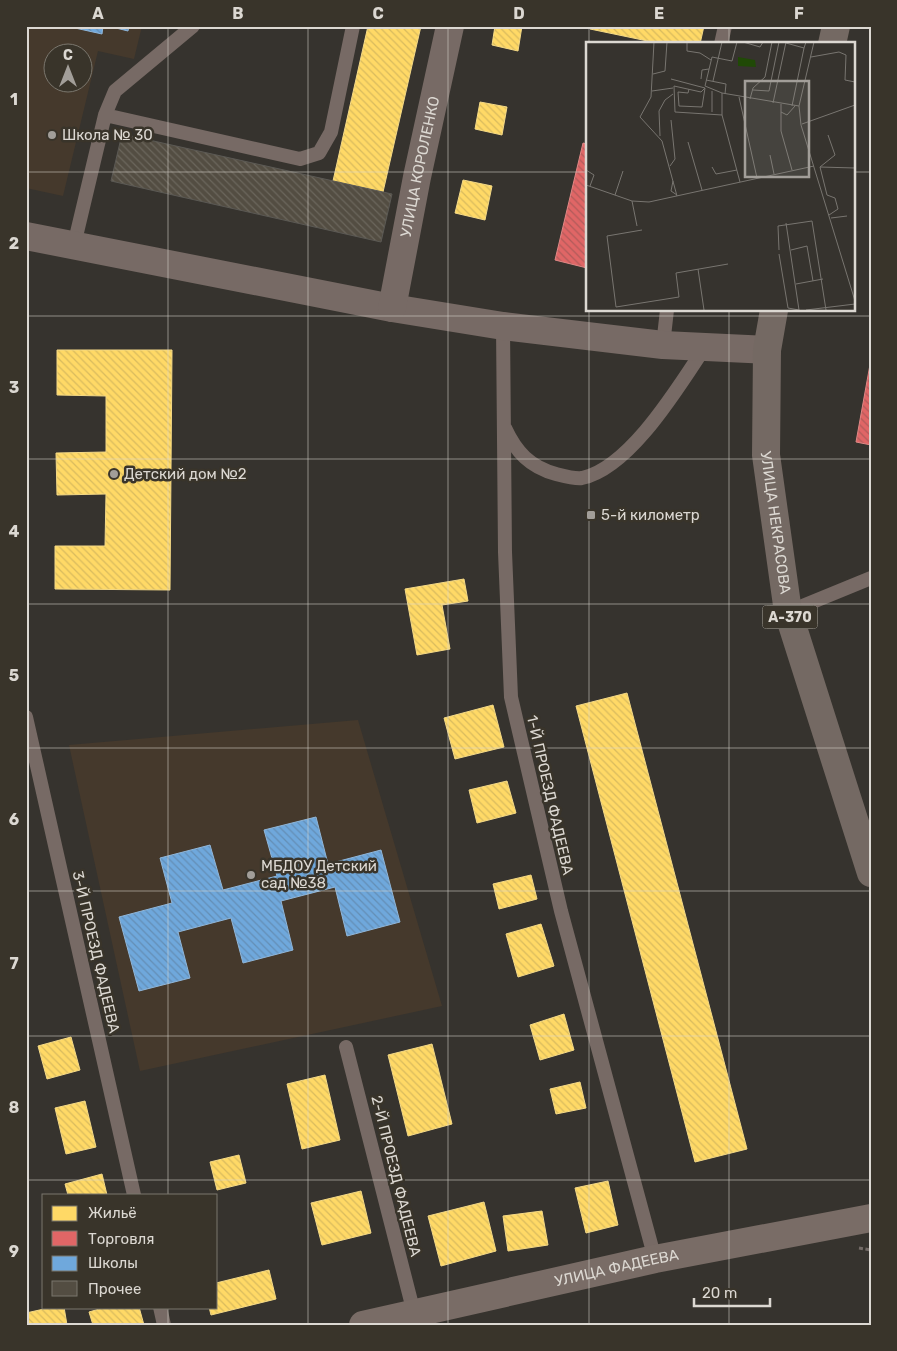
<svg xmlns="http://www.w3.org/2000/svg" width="897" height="1351" viewBox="0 0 897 1351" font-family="Rubik,sans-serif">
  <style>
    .education { fill: #45392c; fill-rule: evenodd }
    .homes { fill: url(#homes-back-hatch); stroke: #f4d986 }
    .shops { fill: url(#shops-back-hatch); stroke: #df8886 }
    .schools { fill: url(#schools-back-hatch); stroke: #90b6d9 }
    .building { fill: url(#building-back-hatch); stroke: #5b5954 }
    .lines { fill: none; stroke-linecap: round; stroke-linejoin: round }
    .path { stroke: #746c68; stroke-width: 3; stroke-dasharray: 4 2.5; stroke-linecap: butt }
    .service { stroke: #776a65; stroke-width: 14 }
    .minor { stroke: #776a65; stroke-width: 28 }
    .secondary { stroke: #796c66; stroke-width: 28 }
    .trunk { stroke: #746963; stroke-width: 28 }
    .grid { fill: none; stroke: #dcd8d2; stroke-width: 1; stroke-opacity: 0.55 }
    .poi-dot { fill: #a29e99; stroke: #39342a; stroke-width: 2 }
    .labels { text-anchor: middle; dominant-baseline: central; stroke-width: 5; stroke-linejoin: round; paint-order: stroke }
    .shield { fill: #39342a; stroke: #aba7a0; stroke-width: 1 }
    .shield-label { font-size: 14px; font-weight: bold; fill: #dcd8d2 }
    .poi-label { font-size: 15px; fill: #dcd8d2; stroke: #39342a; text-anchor: start }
    .street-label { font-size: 15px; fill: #dcd8d2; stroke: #39342a }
    .inset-road { fill: none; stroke: #787570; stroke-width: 1 }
    .view { fill: #a29e99; fill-opacity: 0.15; stroke: #a29e99; stroke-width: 2.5 }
    .inset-edge { fill: none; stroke: #dcd8d2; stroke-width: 2.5 }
    .neatline { fill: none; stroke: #dcd8d2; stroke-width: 2 }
    .grid-label { font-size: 16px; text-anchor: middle; font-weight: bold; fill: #dcd8d2 }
  </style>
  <defs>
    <pattern id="homes-back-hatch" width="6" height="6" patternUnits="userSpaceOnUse" patternTransform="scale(1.25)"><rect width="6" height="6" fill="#ffd966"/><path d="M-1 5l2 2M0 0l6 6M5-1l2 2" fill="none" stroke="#d9bb5e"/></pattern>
    <pattern id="shops-back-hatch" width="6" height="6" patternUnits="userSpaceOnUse" patternTransform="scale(1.25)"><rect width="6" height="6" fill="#e06666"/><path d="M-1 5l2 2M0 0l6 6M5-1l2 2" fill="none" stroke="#b15b5a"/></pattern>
    <pattern id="schools-back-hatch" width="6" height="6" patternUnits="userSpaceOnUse" patternTransform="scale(1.25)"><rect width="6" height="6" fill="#6fa8dc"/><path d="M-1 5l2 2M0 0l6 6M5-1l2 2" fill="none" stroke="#648eb5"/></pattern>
    <pattern id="building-back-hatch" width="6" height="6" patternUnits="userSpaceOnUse" patternTransform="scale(1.25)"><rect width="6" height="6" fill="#534d42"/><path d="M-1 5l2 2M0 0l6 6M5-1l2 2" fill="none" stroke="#6b665c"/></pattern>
  </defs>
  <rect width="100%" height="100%" fill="#36332e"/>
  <path class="education" d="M26 26H142L134 59 98 51 63 196 26 188ZM52 52H82V82H52Z
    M358 720 442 1006 140 1071 69 745Z"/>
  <path class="homes" d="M368 26H421L383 192 333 181Z
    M495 26H522L518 51 492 45Z
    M591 26H704L700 44H662L590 29Z
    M480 102 507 107 502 135 475 129Z
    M463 180 492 186 485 220 455 213Z
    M57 350H172L170 590 55 589V546H105L106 494 57 495 56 453 106 452V396L57 395Z
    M464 579 468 601 442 605 450 649 417 655 405 589Z
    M627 693 747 1149 695 1162 576 706Z
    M493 705 504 747 455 759 444 718Z
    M507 781 516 813 477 823 469 790Z
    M531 875 537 899 499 909 493 884Z
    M541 924 554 966 518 977 506 934Z
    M564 1014 574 1050 540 1060 530 1025Z
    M71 1037 80 1070 47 1079 38 1046Z
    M432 1044 452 1124 408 1136 388 1055Z
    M325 1075 340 1140 302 1149 287 1084Z
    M580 1082 586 1108 556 1114 550 1089Z
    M85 1101 96 1147 66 1154 55 1108Z
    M239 1155 246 1183 217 1190 210 1162Z
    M102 1174 107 1195H68L65 1184Z
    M608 1181 618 1225 586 1233 575 1188Z
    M361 1191 371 1233 322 1245 311 1203Z
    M484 1202 496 1251 441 1266 428 1216Z
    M542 1211 548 1245 508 1251 503 1216Z
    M269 1270 276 1299 211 1315 209 1307H216V1283Z
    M53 1307H64L67 1325H28L26 1313Z
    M106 1307H139L144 1325H93L89 1312Z"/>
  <path class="shops" d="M583 143 587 144V268L555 260Z
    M871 359V445L856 442Z"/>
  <path class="schools" d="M66 26H103L102 34Z
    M108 26H129L128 31Z
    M316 817 328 864 381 850 400 922 347 936 335 887 281 901 293 950 243 963 231 918 178 932 190 978 139 991 119 917 172 903 160 858 210 845 223 890 277 876 264 830Z"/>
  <path class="building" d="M122 134 392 194 381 242 111 181Z"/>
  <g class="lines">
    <path class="path" d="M859 1248 871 1250"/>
    <path class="service" d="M721 44 725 26
      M105 115 300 159 319 153 331 132 353 26
      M74 245 105 115 115 91 193 26
      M503 326 505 552 511 697 561 911 655 1259
      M663 345 667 310
      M505 428C516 452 530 467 556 474 564 476 575 479 582 478 630 468 679 386 705 347
      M788 612 871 578
      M26 717 134 1195
      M346 1047 414 1313
      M160 1307 164 1325"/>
    <g class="minor">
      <path d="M26 236 392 308 503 326 663 345 767 350"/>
      <path id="s1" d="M392 308 417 177 450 26"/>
    </g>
    <path class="secondary" id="s2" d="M363 1325 655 1259 871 1218"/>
    <g class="trunk">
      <path d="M832 44 836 26"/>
      <path id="s3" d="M774 310 767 350 766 455 788 612 871 873"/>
    </g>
  </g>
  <path class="grid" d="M168 26V1195M308 26V1325M448 26V1325M589 26V44M729 26V44M26 172H587M853 172H871M589 310V1325M729 310V1325M26 316H871M26 459H871M26 604H871M26 748H871M26 891H871M26 1036H871M26 1180H871M168 1307V1325"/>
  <g class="poi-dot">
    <circle cx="52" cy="135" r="5"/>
    <circle cx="114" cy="474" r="5"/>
    <rect x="586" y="510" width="10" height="10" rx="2.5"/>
    <circle cx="251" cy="875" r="5"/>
  </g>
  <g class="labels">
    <rect class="shield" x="762.5" y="605.5" width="55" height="23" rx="4"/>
    <g class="shield-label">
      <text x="790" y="617">А-370</text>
    </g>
    <g class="poi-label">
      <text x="62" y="135">Школа № 30</text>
      <text x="124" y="474">Детский дом №2</text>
      <text x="601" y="515">5-й километр</text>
      <text x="261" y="866">МБДОУ Детский<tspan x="261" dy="17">сад №38</tspan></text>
    </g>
    <g class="street-label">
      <text stroke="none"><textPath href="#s1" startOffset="144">УЛИЦА КОРОЛЕНКО</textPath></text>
      <text stroke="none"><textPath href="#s3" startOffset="214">УЛИЦА НЕКРАСОВА</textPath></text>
      <text transform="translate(550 795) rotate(77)">1-Й ПРОЕЗД ФАДЕЕВА</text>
      <text transform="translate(96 952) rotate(77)">3-Й ПРОЕЗД ФАДЕЕВА</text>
      <text transform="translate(396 1176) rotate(76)">2-Й ПРОЕЗД ФАДЕЕВА</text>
      <text stroke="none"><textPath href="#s2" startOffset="260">УЛИЦА ФАДЕЕВА</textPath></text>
    </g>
  </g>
  <g transform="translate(586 42)">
    <rect width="269" height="269" fill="#36332e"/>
    <path d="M152 15 169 18 170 25 152 24Z" fill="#204906"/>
    <path class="inset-road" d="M68 0 65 55 54 75 76 99 91 154M151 0 146 19 126 15 119 44 136 51V73L154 140M157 0 174 5 177 0M228 0 213 64 215 83 269 259M101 1V9L114 11 125 18M200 1 218 6 220 0M225 15 253 10 260 13 259 38 269 40M67 32 79 29 81 0M85 37 119 46M115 37 116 28 123 27M120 38 140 42 139 52M127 39 136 0M119 46 115 50 88 44 89 70 136 73M103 47 102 51 92 50 93 64 116 65 119 46M167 48 183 49 193 0M66 49 87 46M136 51 213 64M153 55 171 136M164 57 167 46 179 35 186 0M187 61 200 0M195 62V89L206 128M206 64 218 6M126 70V49M195 70 201 73 209 64M216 82 269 63M242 93 249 113 234 125 241 153 249 156 252 167 243 173M74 94 73 69 79 58 87 52M102 100 116 148M184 113 188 132M84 124 89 117 85 78M126 125 130 132 151 128M234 125 269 126M0 128 8 133 4 144M87 139 85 149 91 153M0 143 46 159 63 160 228 124M29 153 37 129M46 159 51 184M245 176 261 174M200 181 213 268M56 188 21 194 30 265 93 255 90 231 142 222M193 208 192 184 226 179 240 268M205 208 221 204 227 239M193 212 202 266 213 268M112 227 118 268M210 242 237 237M220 268 269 262"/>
    <path class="view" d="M159 39H223V135H159Z"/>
    <rect width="269" height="269" class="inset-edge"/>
  </g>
  <rect width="897" height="1351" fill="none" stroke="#39342a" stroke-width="55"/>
  <rect x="42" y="1194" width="175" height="115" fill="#39342a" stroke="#7a766d"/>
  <rect x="52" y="1206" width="25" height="15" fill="#ffd966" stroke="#7a766d"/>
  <text x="88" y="1218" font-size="15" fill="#dcd8d2">Жильё</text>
  <rect x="52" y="1231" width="25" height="15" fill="#e06666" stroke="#7a766d"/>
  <text x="88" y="1244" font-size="15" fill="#dcd8d2">Торговля</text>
  <rect x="52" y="1256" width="25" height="15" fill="#6fa8dc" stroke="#7a766d"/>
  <text x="88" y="1268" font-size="15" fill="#dcd8d2">Школы</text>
  <rect x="52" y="1281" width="25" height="15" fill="#534d42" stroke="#7a766d"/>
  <text x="88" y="1294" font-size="15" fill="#dcd8d2">Прочее</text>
  <g transform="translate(68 68)"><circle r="24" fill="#39342a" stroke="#7a766d"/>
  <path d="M0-4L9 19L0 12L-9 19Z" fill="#a29e99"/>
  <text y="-8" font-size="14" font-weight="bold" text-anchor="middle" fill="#dcd8d2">С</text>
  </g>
  <path d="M694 1298v8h76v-8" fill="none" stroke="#dcd8d2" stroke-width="2.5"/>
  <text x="702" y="1298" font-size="15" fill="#dcd8d2" stroke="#39342a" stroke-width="4" paint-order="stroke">20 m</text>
  <rect x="28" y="28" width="842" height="1296" class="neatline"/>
  <g class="grid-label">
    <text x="98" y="19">A</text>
    <text x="238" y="19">B</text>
    <text x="378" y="19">C</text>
    <text x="519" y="19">D</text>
    <text x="659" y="19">E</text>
    <text x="799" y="19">F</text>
    <text x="14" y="105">1</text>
    <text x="14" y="249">2</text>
    <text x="14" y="393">3</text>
    <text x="14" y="537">4</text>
    <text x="14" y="681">5</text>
    <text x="14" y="825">6</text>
    <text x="14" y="969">7</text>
    <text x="14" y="1113">8</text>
    <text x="14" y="1257">9</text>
  </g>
</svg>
